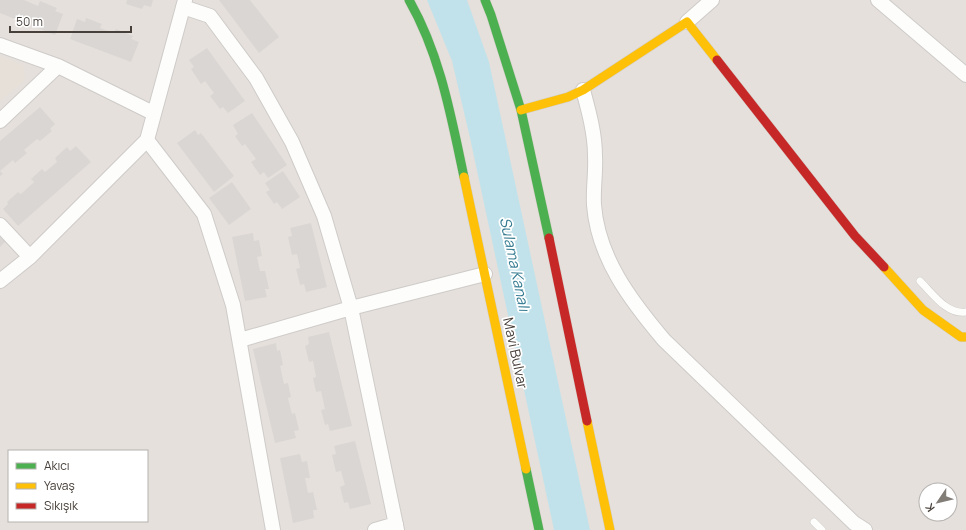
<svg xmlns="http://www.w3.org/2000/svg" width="966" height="530" viewBox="0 0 966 530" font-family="Manrope,sans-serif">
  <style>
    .residential { fill: #e5e0db; fill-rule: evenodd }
    .education { fill: #e7e0d9 }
    .water { fill: #c2e2eb }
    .building { fill: #dad6d4 }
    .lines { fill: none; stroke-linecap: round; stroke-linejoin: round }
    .lane-casing { stroke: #cecbc9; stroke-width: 8 }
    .street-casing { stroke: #cecbc9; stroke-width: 16 }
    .fast-casing { stroke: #d3cdc7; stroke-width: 10 }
    .slow-casing { stroke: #d3cdc7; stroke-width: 10 }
    .jam-casing { stroke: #d3cdc7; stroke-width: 10 }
    .lane { stroke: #fdfdfc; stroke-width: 7 }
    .street { stroke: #fdfdfc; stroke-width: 14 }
    .fast { stroke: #4caf50; stroke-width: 9 }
    .slow { stroke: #ffc107; stroke-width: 9 }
    .jam { stroke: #c62828; stroke-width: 9 }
    .labels { text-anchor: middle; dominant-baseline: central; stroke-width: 3.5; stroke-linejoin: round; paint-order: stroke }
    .street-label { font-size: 14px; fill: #473f39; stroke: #fff }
    .water-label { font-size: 15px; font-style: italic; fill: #367c92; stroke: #fff }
  </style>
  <rect width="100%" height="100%" fill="#f2efed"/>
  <path class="residential" d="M0 0H966V530H0ZM9 451H147V521H9ZM926 490H950V514H926Z"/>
  <path class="education" d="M0 56 24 66 25 80 0 101Z"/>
  <path class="water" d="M427 0H467L489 62 590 530H554L470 138 452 61Z"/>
  <path class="building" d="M0 0H24L38 6 40 1 57 8 55 11 63 14 55 35 0 13Z
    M127 0H153L151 7 144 5 142 9 126 4Z
    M219 0H250L279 37 259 53Z
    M86 18 102 24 100 28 114 33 116 29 133 36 131 39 139 42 131 62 70 39 77 19 85 22Z
    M207 48 245 101 228 113 223 107 220 109 210 96 214 93 205 81 201 84 191 69 194 67 189 60Z
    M40 107 55 124 50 129 52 131 40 141 37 139 24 150 27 153 15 163 13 160 0 171 3 174 0 176V141Z
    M252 113 287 165 268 178 264 172 260 175 251 162 256 159 245 144 242 146 235 136 238 134 233 125Z
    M195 130 198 135 201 133 234 176 214 192 177 143Z
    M76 146 91 162 18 226 3 209 8 204 7 202 18 192 21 194 34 182 31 179 42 169 45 172 57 162 55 158 67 147 70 151Z
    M283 171 300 197 282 209 277 202 274 204 266 192 270 190 265 183Z
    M232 182 251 209 229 225 209 198Z
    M311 223 327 287 306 292 304 284 300 285 296 269 300 268 297 254 292 255 288 237 292 236 290 228Z
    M253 233 254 241 259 240 262 256 257 257 260 271H265L269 289H265L267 297 245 301 232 237Z
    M0 234 6 241 0 247Z
    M329 332 352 426 330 431 328 424 325 425 321 410 325 409 321 391 316 392 313 378 316 377 313 361 309 362 305 346 309 344 308 337Z
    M276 343 277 351 280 350 283 365 280 366 284 384 288 383 291 397 288 398 292 414 295 413 299 430 294 431 296 438 275 443 253 349Z
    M355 441 371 504 350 509 348 502 344 503 340 487 345 485 341 471 336 472 332 455 336 454 334 446Z
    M300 454 302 462 307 461 310 478H305L308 493 313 492 317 510H313L314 518 293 523 280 458Z"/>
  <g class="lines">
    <defs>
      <path id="lane" d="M920 281C933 294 947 315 966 312
        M814 522 822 530"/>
      <path id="street" d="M878 0 966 75
        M183 7 210 16 256 78 292 142 324 216 351 308 397 530
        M687 22 712 0
        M0 45 58 66 153 113
        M583 90C589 112 595 134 595 156 596 172 593 188 594 205 598 258 631 301 664 340L854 523 865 530
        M0 121 58 66
        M147 140 204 214 233 305 273 530
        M0 225 30 257
        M0 281 30 257 147 140 185 0
        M240 340 351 308 485 274
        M375 530 396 524"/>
      <path id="fast" d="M409 0C440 54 451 116 464 177
        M485 0 491 15 521 110 549 238
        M526 469 539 530"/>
      <path id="slow" d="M521 110 568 97 583 90 687 22 717 60
        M464 177 526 469
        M884 267 923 310 961 337H966
        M587 421 610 530"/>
      <path id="jam" d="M717 60 855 236 884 267
        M549 238 587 421"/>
    </defs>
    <use href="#lane" class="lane-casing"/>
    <use href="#street" class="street-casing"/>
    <use href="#fast" class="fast-casing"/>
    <use href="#slow" class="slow-casing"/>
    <use href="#jam" class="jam-casing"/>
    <use href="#lane" class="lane"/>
    <use href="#street" class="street"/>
    <use href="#fast" class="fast"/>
    <use href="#slow" class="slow"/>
    <use href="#jam" class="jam"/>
  </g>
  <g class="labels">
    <g class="street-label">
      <text transform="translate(516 353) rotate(78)">Mavi Bulvar</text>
    </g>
    <g class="water-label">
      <text transform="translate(515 264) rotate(78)">Sulama Kanalı</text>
    </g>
  </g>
  <rect x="8" y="450" width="140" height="72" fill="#ffffff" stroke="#b5b2b0"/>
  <rect x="16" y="463" width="20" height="6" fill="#4caf50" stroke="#b5b2b0"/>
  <text x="44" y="470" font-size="12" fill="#473f39">Akıcı</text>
  <rect x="16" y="483" width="20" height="6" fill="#ffc107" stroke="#b5b2b0"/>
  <text x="44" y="490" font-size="12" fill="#473f39">Yavaş</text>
  <rect x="16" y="503" width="20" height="6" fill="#c62828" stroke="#b5b2b0"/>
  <text x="44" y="510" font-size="12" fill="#473f39">Sıkışık</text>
  <g transform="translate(938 502) rotate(235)"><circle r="19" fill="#ffffff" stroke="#b5b2b0"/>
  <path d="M0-3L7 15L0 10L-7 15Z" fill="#837d78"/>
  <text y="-6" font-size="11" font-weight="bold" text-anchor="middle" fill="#473f39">K</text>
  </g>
  <path d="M10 26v6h121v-6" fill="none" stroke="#473f39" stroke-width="2"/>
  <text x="16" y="26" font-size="12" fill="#473f39" stroke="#ffffff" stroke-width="3" paint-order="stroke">50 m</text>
</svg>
